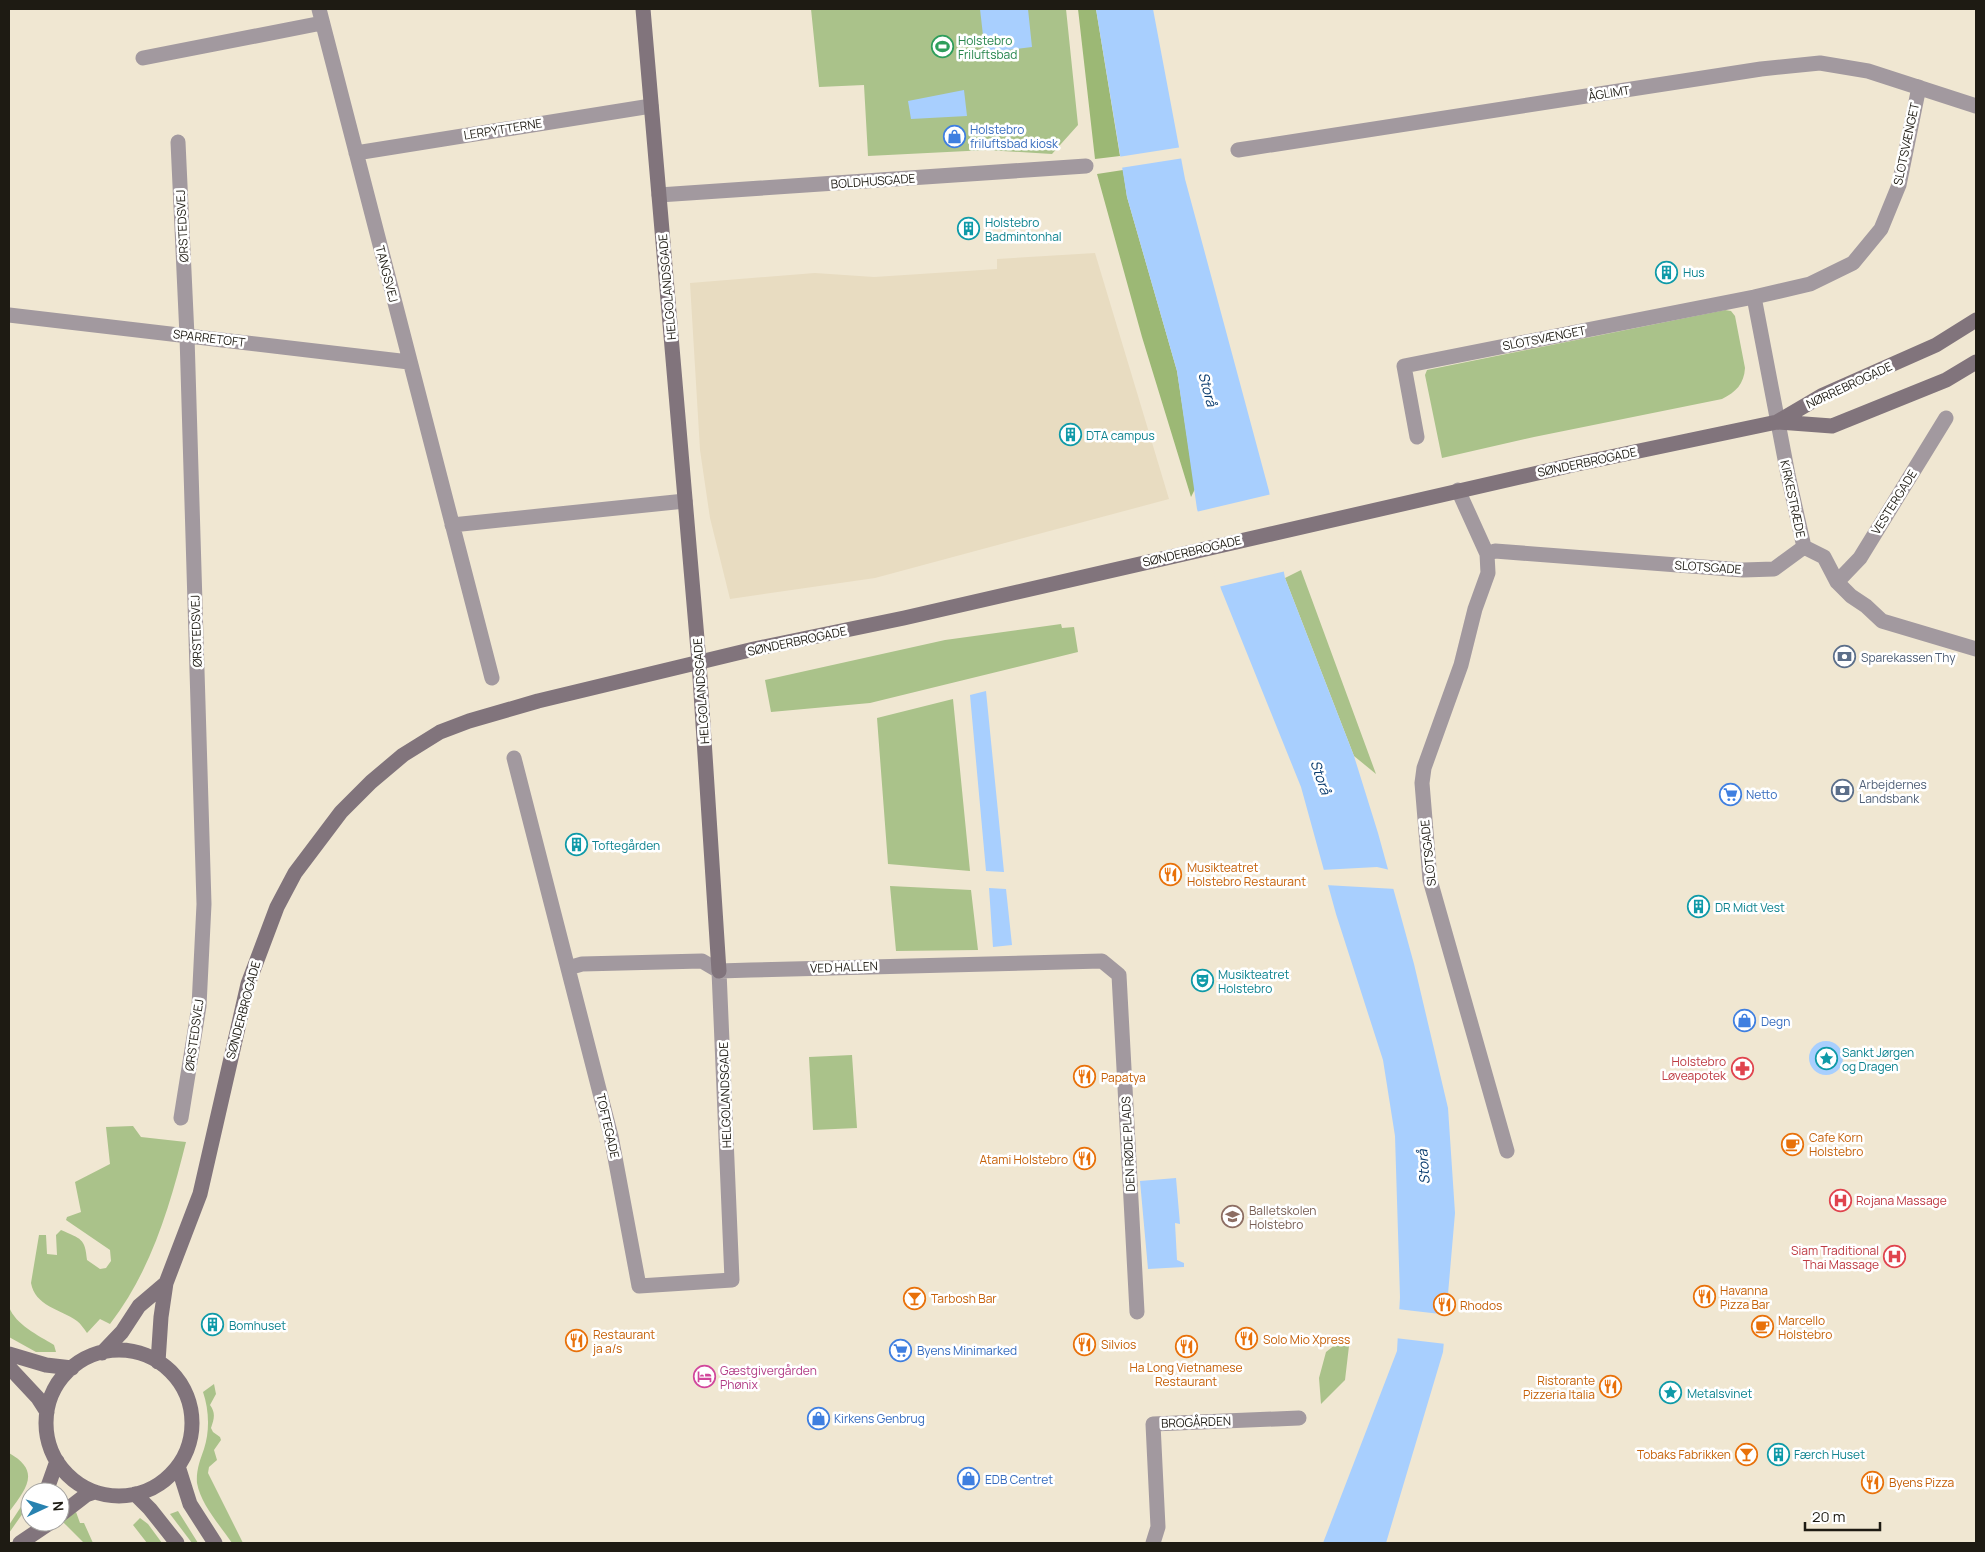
<svg xmlns="http://www.w3.org/2000/svg" width="1985" height="1552" viewBox="0 0 1985 1552" font-family="Manrope,sans-serif">
  <style>
    .built { fill: #e8dcc1 }
    .green { fill: #aac28a }
    .forest { fill: #9cb875 }
    .water { fill: #a8cffe }
    .pier { fill: #f0e7d2 }
    .lines { fill: none; stroke-linecap: round; stroke-linejoin: round }
    .street { stroke: #a2999f; stroke-width: 15 }
    .secondary { stroke: #81747c; stroke-width: 15 }
    .labels { text-anchor: middle; dominant-baseline: central; stroke-width: 5; stroke-linejoin: round; paint-order: stroke }
    .leisure-label { font-size: 12px; fill: #27864d; stroke: #fff; text-anchor: start }
    .street-label { font-size: 12px; fill: #1e1b13; stroke: #fff }
    .shop-label { font-size: 12px; fill: #366cbe; stroke: #fff; text-anchor: start }
    .culture-label { font-size: 12px; fill: #0d838f; stroke: #fff; text-anchor: start }
    .service-label { font-size: 12px; fill: #4e5e75; stroke: #fff; text-anchor: start }
    .food-label { font-size: 12px; fill: #c56008; stroke: #fff; text-anchor: start }
    .health-label { font-size: 12px; fill: #be3a42; stroke: #fff; text-anchor: end }
    .education-label { font-size: 12px; fill: #785e54; stroke: #fff; text-anchor: start }
    .hotel-label { font-size: 12px; fill: #b23c85; stroke: #fff; text-anchor: start }
    .water-label { font-size: 14px; font-style: italic; fill: #093b6e; stroke: #fff }
  </style>
  <rect width="100%" height="100%" fill="#f0e7d2"/>
  <path class="built" d="M1095 253 1169 499 875 578 730 599 710 518 700 450 690 283 815 273 874 277 997 269V259Z"/>
  <path class="green" d="M811 9H1066L1078 125 1052 154 987 150 868 156 864 85 819 87Z
    M1725 310 1731 311 1735 316 1745 368C1744 384 1736 392 1722 399L1534 437 1442 458 1425 375 1427 370Z
    M1301 570 1376 774 1354 756 1285 578Z
    M1061 624 1062 628 1074 627 1078 652 870 703 771 712 765 680 945 640Z
    M953 699 970 871 888 864 877 718Z
    M890 886 971 890 978 950 896 951Z
    M852 1055 857 1128 813 1130 809 1057Z
    M133 1126 141 1137 186 1142C170 1206 151 1271 110 1324L100 1319 87 1333C84 1329 81 1324 77 1321 60 1309 35 1306 31 1283L39 1235H46L47 1254 57 1255 56 1235 61 1230C81 1239 85 1238 87 1260L100 1269 106 1268 111 1261 110 1250 66 1220 67 1217 81 1212 75 1182 110 1164 106 1127Z
    M9 1307C16 1325 38 1335 54 1345L56 1352H36L9 1337Z
    M1341 1340 1349 1346 1345 1380 1321 1404 1319 1378 1326 1352Z
    M214 1384 216 1394 210 1405C216 1413 214 1419 211 1428L213 1432 220 1437 221 1440 214 1450 217 1460 209 1467 208 1473 243 1543H232C220 1525 201 1505 197 1483 196 1471 200 1460 204 1449 210 1431 209 1409 203 1392Z
    M9 1453C41 1471 27 1488 9 1512Z
    M30 1493V1503L9 1533V1525Z
    M178 1511 198 1543H192L170 1514Z
    M76 1512 80 1523H84L93 1543H84L62 1521Z
    M140 1518 148 1524 162 1543H147L133 1525Z"/>
  <path class="forest" d="M1078 9H1096L1120 156 1095 159Z
    M1123 170 1127 197 1177 371 1195 489 1191 497 1142 337 1097 174Z"/>
  <path class="water" d="M980 9H1028L1032 47 985 53Z
    M1096 9H1153L1185 179 1269 491 1285 578 1354 756 1378 833 1414 964 1448 1108 1455 1213 1443 1352 1386 1543H1323L1397 1351 1400 1297 1395 1136 1383 1060 1336 914 1301 787 1221 589 1197 509 1177 371 1127 197Z
    M964 90 967 116 911 119 908 101Z
    M986 691 1004 872 986 871 970 695Z
    M989 888 1006 889 1012 945 993 947Z
    M1809 1058a17 17 0 1 1 34 0a17 17 0 1 1-34 0Z
    M1176 1178 1180 1224 1175 1223 1177 1260 1184 1263V1267L1148 1269 1140 1181Z"/>
  <path class="pier" d="M1182 147 1184 158 1120 168 1118 157Z
    M1272 494 1286 571 1218 587 1196 512Z
    M1377 867 1390 870 1396 889 1325 885 1321 870Z
    M1397 1309 1449 1315 1446 1344 1395 1338Z"/>
  <g class="lines">
    <path class="street" d="M319 9 492 678
      M143 58 322 23
      M178 142 187 336 204 904 199 1006 181 1118
      M1238 150 1761 69 1820 63 1868 71 1976 106
      M356 153 651 106
      M659 195 1086 166
      M1754 297 1788 475 1804 547 1824 557 1837 582 1851 596 1866 606 1882 621 1976 649
      M9 315 409 362
      M1417 437 1404 366 1754 297 1810 284 1853 263 1881 229 1899 185 1919 87
      M1458 490 1487 554 1488 573 1475 609 1461 665 1424 768 1422 783 1430 880 1507 1151
      M452 525 685 501
      M1487 554 1495 551 1743 570 1774 569 1804 547
      M1837 582 1860 558 1946 418
      M514 758 611 1136 639 1286 732 1280 719 971
      M568 968 582 964 702 961 719 971 751 970 1102 961 1119 975 1137 1312
      M1153 1543 1158 1527 1153 1424 1299 1418"/>
    <path class="secondary" d="M643 9 699 662 719 971
      M1777 422 1823 395 1936 345 1976 320
      M46 1423a73 73 0 1 1 146 0a73 73 0 1 1-146 0Z
      M102 1353 122 1332 139 1306 166 1283
      M9 1354 46 1365 72 1368
      M158 1362 161 1317 166 1283 200 1194 248 984 277 907 295 873 341 812 371 782 403 755 440 732 469 721 538 701 754 649 904 618 1577 464 1777 422 1832 426 1946 380 1976 362
      M9 1367 38 1398 47 1412
      M178 1466 190 1504 215 1543
      M46 1492 57 1461
      M135 1494 150 1509 177 1543
      M60 1515 86 1495 95 1492
      M20 1543 51 1522"/>
  </g>
  <defs>
    <symbol id="stadium-ring" viewBox="-11 -11 22 22"><circle r="9.5" fill="#fff" stroke="#2e9e5b" stroke-width="1.5"/><path d="M0-5a6.5 5 0 1 0 0 10a6.5 5 0 1 0 0-10ZM-3.5-1.8h7v3.6h-7Z" fill="#2e9e5b"/></symbol>
    <symbol id="shop-ring" viewBox="-11 -11 22 22"><circle r="9.5" fill="#fff" stroke="#3f7fe0" stroke-width="1.5"/><path d="M-5-2.5h2.3a2.7 3.5 0 0 1 5.4 0H5L5.5 6h-11ZM-1.5-2.5h3a1.5 2.3 0 0 0-3 0Z" fill="#3f7fe0"/></symbol>
    <symbol id="building-ring" viewBox="-11 -11 22 22"><circle r="9.5" fill="#fff" stroke="#0f9aa8" stroke-width="1.5"/><path d="M-4-6H4V6H1V3H-1V6H-4ZM-2.5-4.3h1.7v1.8h-1.7ZM.8-4.3h1.7v1.8H.8ZM-2.5-1h1.7V.8h-1.7ZM.8-1h1.7V.8H.8Z" fill="#0f9aa8"/></symbol>
    <symbol id="bank-ring" viewBox="-11 -11 22 22"><circle r="9.5" fill="#fff" stroke="#5c6f8a" stroke-width="1.5"/><path d="M-6-4H6V4H-6ZM0-2.3a2.3 2.3 0 1 0 0 4.6a2.3 2.3 0 1 0 0-4.6Z" fill="#5c6f8a"/></symbol>
    <symbol id="supermarket-ring" viewBox="-11 -11 22 22"><circle r="9.5" fill="#fff" stroke="#3f7fe0" stroke-width="1.5"/><path d="M-6-5.5h2.5l.6 2H6L4.5 2H-2.5L-4.4-4H-6ZM-1.5 3.2a1.3 1.3 0 1 0 .1 0ZM3 3.2a1.3 1.3 0 1 0 .1 0Z" fill="#3f7fe0"/></symbol>
    <symbol id="restaurant-ring" viewBox="-11 -11 22 22"><circle r="9.5" fill="#fff" stroke="#e8710a" stroke-width="1.5"/><path d="M-5-6h1v4h1v-4h1v4h1v-4h1v5L-1.5 .5V6h-2V.5L-5-1ZM5-6V6H3V1.5H1.5Q1.5-4 5-6Z" fill="#e8710a"/></symbol>
    <symbol id="theatre-ring" viewBox="-11 -11 22 22"><circle r="9.5" fill="#fff" stroke="#0f9aa8" stroke-width="1.5"/><path d="M-5-5.5Q0-4 5-5.5V0Q5 5 0 6Q-5 5-5 0ZM-3.3-2.5H-1v1.5H-3.3ZM1-2.5H3.3v1.5H1ZM-2.8 1Q0 5.5 2.8 1Z" fill="#0f9aa8"/></symbol>
    <symbol id="sight-ring" viewBox="-11 -11 22 22"><circle r="9.5" fill="#fff" stroke="#0f9aa8" stroke-width="1.5"/><path d="M0-6L1.8-2.2L6-1.7L2.9 1.2L3.7 5.4L0 3.3L-3.7 5.4L-2.9 1.2L-6-1.7L-1.8-2.2Z" fill="#0f9aa8"/></symbol>
    <symbol id="pharmacy-ring" viewBox="-11 -11 22 22"><circle r="9.5" fill="#fff" stroke="#e0444e" stroke-width="1.5"/><path d="M-2-6h4v4h4v4h-4v4h-4v-4h-4v-4h4Z" fill="#e0444e"/></symbol>
    <symbol id="cafe-ring" viewBox="-11 -11 22 22"><circle r="9.5" fill="#fff" stroke="#e8710a" stroke-width="1.5"/><path d="M-5.5-4.5H6V0H3Q3 3.5 0 3.5H-2.5Q-5.5 3.5-5.5 0ZM3-3.2v2h1.7v-2ZM-6 4.5H4V6H-6Z" fill="#e8710a"/></symbol>
    <symbol id="hospital-ring" viewBox="-11 -11 22 22"><circle r="9.5" fill="#fff" stroke="#e0444e" stroke-width="1.5"/><path d="M-5-5h3v3.5h4V-5h3V5h-3V1.5h-4V5h-3Z" fill="#e0444e"/></symbol>
    <symbol id="school-ring" viewBox="-11 -11 22 22"><circle r="9.5" fill="#fff" stroke="#8d6e63" stroke-width="1.5"/><path d="M0-5L7-2L0 1L-7-2ZM-4 1L0 2.5L4 1V4Q0 6-4 4Z" fill="#8d6e63"/></symbol>
    <symbol id="bar-ring" viewBox="-11 -11 22 22"><circle r="9.5" fill="#fff" stroke="#e8710a" stroke-width="1.5"/><path d="M-6-5H6L.8 .8V4.5H3.5V6h-7V4.5H-.8V.8Z" fill="#e8710a"/></symbol>
    <symbol id="hotel-ring" viewBox="-11 -11 22 22"><circle r="9.5" fill="#fff" stroke="#d1479c" stroke-width="1.5"/><path d="M-6-4.5h1.5V1H6V5H4.5V3h-9V5H-6ZM-4 0a1.8 1.8 0 1 1 3.6 0ZM.5 0V-2.5h3Q6-2.5 6 0Z" fill="#d1479c"/></symbol>
  </defs>
  <g fill-rule="evenodd">
    <use href="#stadium-ring" x="930" y="34" width="25" height="25"/>
    <use href="#shop-ring" x="942" y="124" width="25" height="25"/>
    <use href="#building-ring" x="956" y="216" width="25" height="25"/>
    <use href="#building-ring" x="1654" y="260" width="25" height="25"/>
    <use href="#building-ring" x="1058" y="422" width="25" height="25"/>
    <use href="#bank-ring" x="1832" y="644" width="25" height="25"/>
    <use href="#bank-ring" x="1830" y="778" width="25" height="25"/>
    <use href="#supermarket-ring" x="1718" y="782" width="25" height="25"/>
    <use href="#building-ring" x="564" y="832" width="25" height="25"/>
    <use href="#restaurant-ring" x="1158" y="862" width="25" height="25"/>
    <use href="#building-ring" x="1686" y="894" width="25" height="25"/>
    <use href="#theatre-ring" x="1190" y="968" width="25" height="25"/>
    <use href="#shop-ring" x="1732" y="1008" width="25" height="25"/>
    <use href="#sight-ring" x="1814" y="1046" width="25" height="25"/>
    <use href="#pharmacy-ring" x="1730" y="1056" width="25" height="25"/>
    <use href="#restaurant-ring" x="1072" y="1064" width="25" height="25"/>
    <use href="#cafe-ring" x="1780" y="1132" width="25" height="25"/>
    <use href="#restaurant-ring" x="1072" y="1146" width="25" height="25"/>
    <use href="#hospital-ring" x="1828" y="1188" width="25" height="25"/>
    <use href="#school-ring" x="1220" y="1204" width="25" height="25"/>
    <use href="#hospital-ring" x="1882" y="1244" width="25" height="25"/>
    <use href="#restaurant-ring" x="1692" y="1284" width="25" height="25"/>
    <use href="#bar-ring" x="902" y="1286" width="25" height="25"/>
    <use href="#restaurant-ring" x="1432" y="1292" width="25" height="25"/>
    <use href="#building-ring" x="200" y="1312" width="25" height="25"/>
    <use href="#cafe-ring" x="1750" y="1314" width="25" height="25"/>
    <use href="#restaurant-ring" x="1234" y="1326" width="25" height="25"/>
    <use href="#restaurant-ring" x="564" y="1328" width="25" height="25"/>
    <use href="#restaurant-ring" x="1072" y="1332" width="25" height="25"/>
    <use href="#restaurant-ring" x="1174" y="1334" width="25" height="25"/>
    <use href="#supermarket-ring" x="888" y="1338" width="25" height="25"/>
    <use href="#hotel-ring" x="692" y="1364" width="25" height="25"/>
    <use href="#restaurant-ring" x="1598" y="1374" width="25" height="25"/>
    <use href="#sight-ring" x="1658" y="1380" width="25" height="25"/>
    <use href="#shop-ring" x="806" y="1406" width="25" height="25"/>
    <use href="#bar-ring" x="1734" y="1442" width="25" height="25"/>
    <use href="#building-ring" x="1766" y="1442" width="25" height="25"/>
    <use href="#shop-ring" x="956" y="1466" width="25" height="25"/>
    <use href="#restaurant-ring" x="1860" y="1470" width="25" height="25"/>
  </g>
  <g class="labels">
    <g class="leisure-label">
      <text x="958" y="40">Holstebro<tspan x="958" dy="14">Friluftsbad</tspan></text>
    </g>
    <g class="street-label">
      <text transform="translate(1609 93) rotate(-9)">ÅGLIMT</text>
      <text transform="translate(503 129) rotate(-9)">LERPYTTERNE</text>
      <text transform="translate(1906 144) rotate(-78)">SLOTSVÆNGET</text>
      <text transform="translate(873 181) rotate(-4)">BOLDHUSGADE</text>
      <text transform="translate(182 226) rotate(-93)">ØRSTEDSVEJ</text>
      <text transform="translate(387 274) rotate(76)">TANGSVEJ</text>
      <text transform="translate(667 287) rotate(-95)">HELGOLANDSGADE</text>
      <text transform="translate(209 338) rotate(7)">SPARRETOFT</text>
      <text transform="translate(1544 338) rotate(-11)">SLOTSVÆNGET</text>
      <text transform="translate(1849 385) rotate(-25)">NØRREBROGADE</text>
      <text transform="translate(1587 462) rotate(-12)">SØNDERBROGADE</text>
      <text transform="translate(1793 499) rotate(78)">KIRKESTRÆDE</text>
      <text transform="translate(1894 502) rotate(-58)">VESTERGADE</text>
      <text transform="translate(1192 551) rotate(-13)">SØNDERBROGADE</text>
      <text transform="translate(1708 567) rotate(4)">SLOTSGADE</text>
      <text transform="translate(196 631) rotate(-92)">ØRSTEDSVEJ</text>
      <text transform="translate(797 641) rotate(-12)">SØNDERBROGADE</text>
      <text transform="translate(701 691) rotate(-94)">HELGOLANDSGADE</text>
      <text transform="translate(1428 853) rotate(-96)">SLOTSGADE</text>
      <text transform="translate(844 967) rotate(-2)">VED HALLEN</text>
      <text transform="translate(243 1010) rotate(-75)">SØNDERBROGADE</text>
      <text transform="translate(194 1035) rotate(-82)">ØRSTEDSVEJ</text>
      <text transform="translate(725 1095) rotate(-92)">HELGOLANDSGADE</text>
      <text transform="translate(608 1126) rotate(77)">TOFTEGADE</text>
      <text transform="translate(1128 1144) rotate(-93)">DEN RØDE PLADS</text>
      <text transform="translate(1196 1422) rotate(-2)">BROGÅRDEN</text>
    </g>
    <g class="shop-label">
      <text x="970" y="129">Holstebro<tspan x="970" dy="14">friluftsbad kiosk</tspan></text>
      <text x="1746" y="794">Netto</text>
      <text x="1761" y="1021">Degn</text>
      <text x="917" y="1350">Byens Minimarked</text>
      <text x="834" y="1418">Kirkens Genbrug</text>
      <text x="985" y="1479">EDB Centret</text>
    </g>
    <g class="culture-label">
      <text x="985" y="222">Holstebro<tspan x="985" dy="14">Badmintonhal</tspan></text>
      <text x="1683" y="272">Hus</text>
      <text x="1086" y="435">DTA campus</text>
      <text x="592" y="845">Toftegården</text>
      <text x="1715" y="907">DR Midt Vest</text>
      <text x="1218" y="974">Musikteatret<tspan x="1218" dy="14">Holstebro</tspan></text>
      <text x="1842" y="1052">Sankt Jørgen<tspan x="1842" dy="14">og Dragen</tspan></text>
      <text x="229" y="1325">Bomhuset</text>
      <text x="1687" y="1393">Metalsvinet</text>
      <text x="1794" y="1454">Færch Huset</text>
    </g>
    <g class="service-label">
      <text x="1861" y="657">Sparekassen Thy</text>
      <text x="1859" y="784">Arbejdernes<tspan x="1859" dy="14">Landsbank</tspan></text>
    </g>
    <g class="food-label">
      <text x="1187" y="867">Musikteatret<tspan x="1187" dy="14">Holstebro Restaurant</tspan></text>
      <text x="1101" y="1077">Papatya</text>
      <text x="1809" y="1137">Cafe Korn<tspan x="1809" dy="14">Holstebro</tspan></text>
      <text x="1068" y="1159" text-anchor="end">Atami Holstebro</text>
      <text x="1720" y="1290">Havanna<tspan x="1720" dy="14">Pizza Bar</tspan></text>
      <text x="931" y="1298">Tarbosh Bar</text>
      <text x="1460" y="1305">Rhodos</text>
      <text x="1778" y="1320">Marcello<tspan x="1778" dy="14">Holstebro</tspan></text>
      <text x="593" y="1334">Restaurant<tspan x="593" dy="14">ja a/s</tspan></text>
      <text x="1263" y="1339">Solo Mio Xpress</text>
      <text x="1101" y="1344">Silvios</text>
      <text x="1186" y="1367" text-anchor="middle">Ha Long Vietnamese<tspan x="1186" dy="14">Restaurant</tspan></text>
      <text x="1595" y="1380" text-anchor="end">Ristorante<tspan x="1595" dy="14">Pizzeria Italia</tspan></text>
      <text x="1731" y="1454" text-anchor="end">Tobaks Fabrikken</text>
      <text x="1889" y="1482">Byens Pizza</text>
    </g>
    <g class="health-label">
      <text x="1726" y="1061">Holstebro<tspan x="1726" dy="14">Løveapotek</tspan></text>
      <text x="1856" y="1200" text-anchor="start">Rojana Massage</text>
      <text x="1879" y="1250">Siam Traditional<tspan x="1879" dy="14">Thai Massage</tspan></text>
    </g>
    <g class="education-label">
      <text x="1249" y="1210">Balletskolen<tspan x="1249" dy="14">Holstebro</tspan></text>
    </g>
    <g class="hotel-label">
      <text x="720" y="1370">Gæstgivergården<tspan x="720" dy="14">Phønix</tspan></text>
    </g>
    <g class="water-label">
      <text transform="translate(1208 389) rotate(75)">Storå</text>
      <text transform="translate(1321 777) rotate(71)">Storå</text>
      <text transform="translate(1423 1167) rotate(-94)">Storå</text>
    </g>
  </g>
  <rect width="1985" height="1552" fill="none" stroke="#1e1b13" stroke-width="20"/>
  <g transform="translate(45 1507) rotate(86)"><circle r="24" fill="#ffffff" stroke="#a5a4a1"/>
  <path d="M0-4L9 19L0 12L-9 19Z" fill="#2882b0"/>
  <text y="-8" font-size="14" font-weight="bold" text-anchor="middle" fill="#1e1b13">N</text>
  </g>
  <path d="M1805 1522v8h75v-8" fill="none" stroke="#1e1b13" stroke-width="2.5"/>
  <text x="1812" y="1522" font-size="15" fill="#1e1b13" stroke="#ffffff" stroke-width="4" paint-order="stroke">20 m</text>
</svg>
